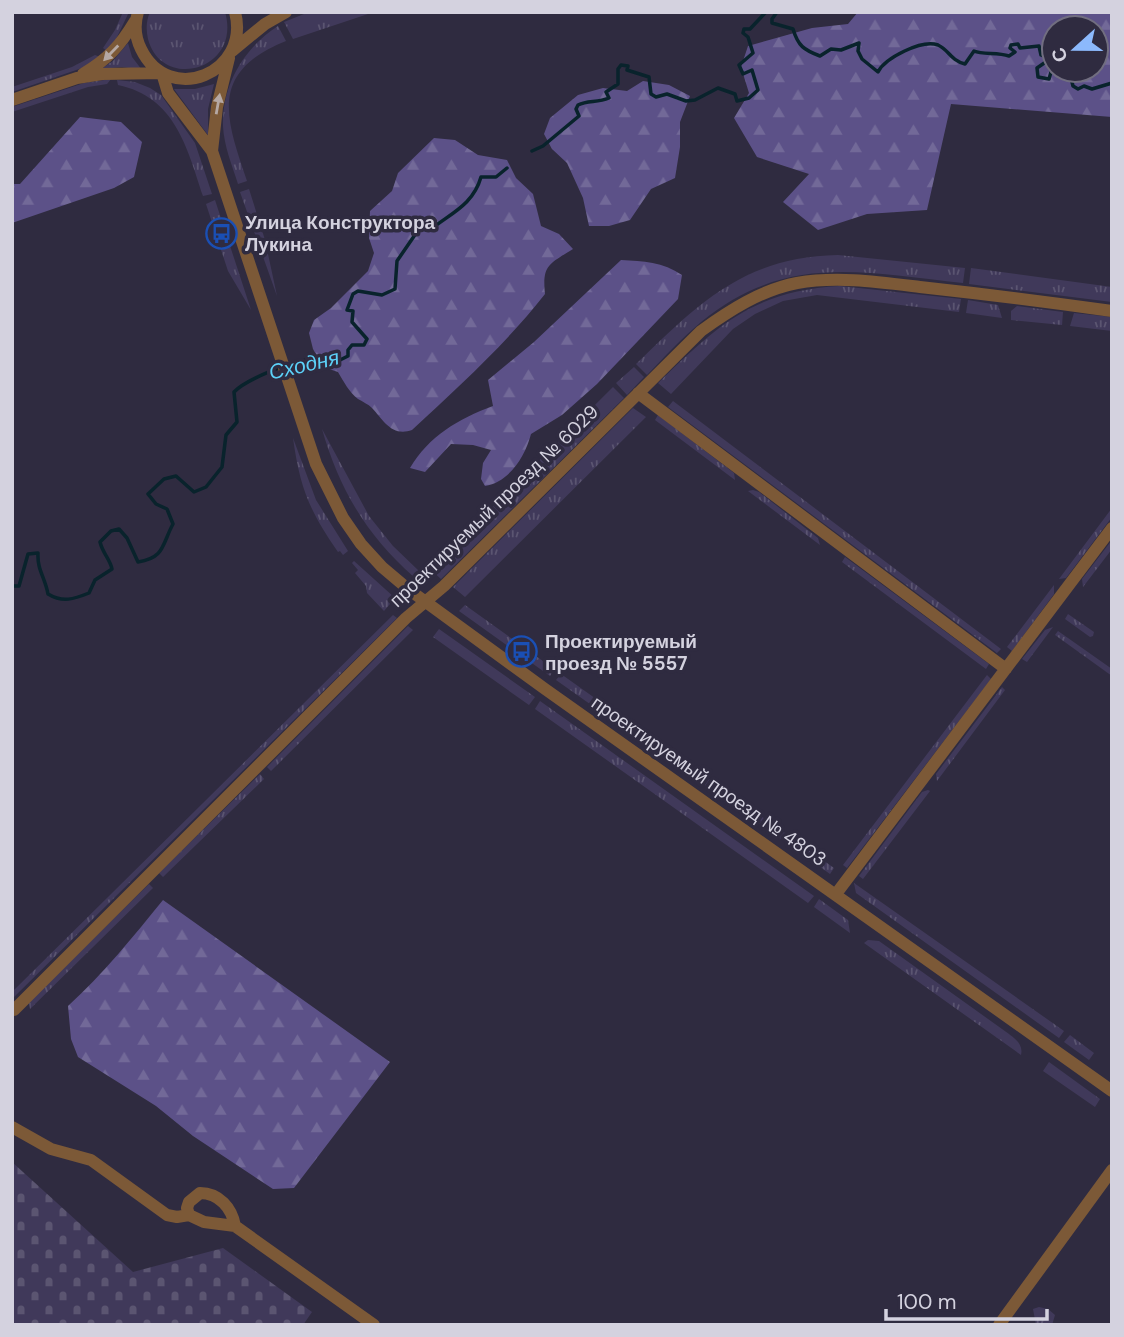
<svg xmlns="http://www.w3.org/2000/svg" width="1124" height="1337" viewBox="0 0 1124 1337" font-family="'DM Sans',sans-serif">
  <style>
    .grass { fill: url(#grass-tufts) }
    .forest { fill: url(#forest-firs); fill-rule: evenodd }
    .cemetery { fill: url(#cemetery-stones) }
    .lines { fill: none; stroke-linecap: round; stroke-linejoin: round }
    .stream { stroke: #09232c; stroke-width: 3.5 }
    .street { stroke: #7c5937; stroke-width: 12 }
    .oneway { fill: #b5a8a4 }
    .labels { text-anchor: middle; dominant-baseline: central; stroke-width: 7; stroke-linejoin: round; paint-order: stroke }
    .poi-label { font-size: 19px; font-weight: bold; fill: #d4d2df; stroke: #2f2b40; text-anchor: start }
    .street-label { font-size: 19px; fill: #d4d2df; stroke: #2f2b40 }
    .water-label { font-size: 21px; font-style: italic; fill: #5cd1f8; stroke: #2f2b40 }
  </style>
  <defs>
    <pattern id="grass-tufts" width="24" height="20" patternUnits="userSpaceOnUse" patternTransform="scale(1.75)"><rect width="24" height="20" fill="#40395a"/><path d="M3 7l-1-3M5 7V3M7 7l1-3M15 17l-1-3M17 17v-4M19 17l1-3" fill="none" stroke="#5b5571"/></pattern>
    <pattern id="forest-firs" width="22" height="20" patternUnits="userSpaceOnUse" patternTransform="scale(1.75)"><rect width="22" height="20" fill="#5c5188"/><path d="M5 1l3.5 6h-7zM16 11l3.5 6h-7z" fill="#726998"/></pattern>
    <pattern id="cemetery-stones" width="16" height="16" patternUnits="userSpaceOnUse" patternTransform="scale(1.75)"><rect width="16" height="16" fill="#40395a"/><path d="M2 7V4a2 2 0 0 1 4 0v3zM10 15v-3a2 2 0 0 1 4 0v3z" fill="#5b5571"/></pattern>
  </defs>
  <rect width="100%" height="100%" fill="#2f2b40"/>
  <path class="grass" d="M123 12H129L116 39 107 51 103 48 115 30Z
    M150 12H225C242 70 162 92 148 39 146 30 146 21 150 12Z
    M309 12H374L293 39 284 22Z
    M278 26 286 41C209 72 225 117 247 181L238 184C232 165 224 146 223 126 222 84 244 48 278 26Z
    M128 43 132 57 142 70 122 67 101 69 113 61Z
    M95 55 100 57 82 68 12 92V87L72 67Z
    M111 79 107 84 88 87 12 112V107L84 83Z
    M117 80 135 82 150 88 161 95 195 143 212 194 203 196C187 147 175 97 118 85Z
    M214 84 208 109V135L174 89H195Z
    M249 189 265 240 277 296 240 192Z
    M215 200 251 310 228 271 206 204Z
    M838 255 965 268 963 283C864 273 786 252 701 322 682 338 664 357 647 375L636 364C699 303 744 257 838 255Z
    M971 268 1112 287V302L969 284Z
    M840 286 961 299 959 312 817 295 783 301 755 314 733 329 671 394 658 383C718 325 753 291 840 286Z
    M968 300 998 305 1002 318 966 313Z
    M1017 306 1063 312 1062 325 1011 320V311Z
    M1074 313 1112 317V331L1070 326Z
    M634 367 644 377 627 395 616 383Z
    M613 387 624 398 441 579 430 569Z
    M673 401 1001 649 997 653 668 407Z
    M633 408 646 417 465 597 453 587Z
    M658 415 734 473 735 480 655 420Z
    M322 429 369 516 393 546 419 571 414 577C367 536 339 489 322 429Z
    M293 438 316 500 348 551 343 555 340 551 338 552C309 510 300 488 293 438Z
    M753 490 759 492 818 538 820 545 748 491Z
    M1112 508V517L1066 578 1059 579Z
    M1112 540V549L1083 587 1082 579Z
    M845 557 989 664 986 669 842 562Z
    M354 561 395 598 384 611 367 593 366 586 355 573 358 570 352 563Z
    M1054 585V594L1012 651 1007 647Z
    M465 605 554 669 550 676 459 611Z
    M1068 614 1094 632 1093 636 1090 637 1065 619Z
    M393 615 397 618 12 999V992Z
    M408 626 413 630 271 771 267 767Z
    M1053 627 1027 662 1022 659 1045 630Z
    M439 629 535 697 529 705 433 637Z
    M1058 631 1112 669V676L1055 635Z
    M561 674 834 868 830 874 556 680Z
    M987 675 991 679 847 868 843 865Z
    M1002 687 1005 690 937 781 936 774Z
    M540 701 814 896 808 903 535 709Z
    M260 774 264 779 163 877 159 873Z
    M928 790 930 791 863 879 859 876 922 792Z
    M854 883 1064 1031 1059 1038 856 893Z
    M149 884 153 888 30 1009 29 1002Z
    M819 899 848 920 850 933 814 907Z
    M868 940 879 941 1002 1029C1011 1036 1024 1042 1021 1055L864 943Z
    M1070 1035 1094 1053 1089 1060 1064 1042Z
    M1049 1062 1100 1099 1095 1107 1043 1071Z
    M1039 1307 1048 1309 1055 1315 1052 1325H1036L1033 1309Z"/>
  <path class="forest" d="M858 12H1112V117L951 104 927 210 867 214 818 230 783 202 809 174 757 157 734 118 749 93 741 67 748 46 812 28 848 24ZM1054 28H1096V70H1054Z
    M643 81 669 85 690 96 680 122V147L675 178 651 189 630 220 609 226H589L583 198 567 163 552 149 544 134 550 118 578 95 603 88 627 91Z
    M80 117 121 122 142 142 134 177 114 188 12 223V184H20Z
    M434 138 455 140 478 155 507 160 516 178 533 194 541 226 559 234 573 249C549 264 542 265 545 294 506 344 458 387 412 430 392 437 384 421 372 408 368 404 363 402 358 399 349 392 344 382 338 372L323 367 313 349 309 333 314 320 331 308 368 271 374 253 369 238 370 211 392 191 398 173Z
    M621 260C643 261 663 262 682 275L678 299 597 384 562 415 531 434C525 457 509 482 485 486L481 479 483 463 491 450 473 445 451 444 425 472 410 468C429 436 458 419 493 406L488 380 534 342Z
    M163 900 390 1062 294 1188 273 1189 193 1136 156 1106 78 1057 71 1039 68 1006C103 974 133 937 163 900Z"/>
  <path class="cemetery" d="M12 1162 133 1272 223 1248 312 1312 303 1325H12Z"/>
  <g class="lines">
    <path class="stream" d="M777 12 772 19V23L793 29C798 46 804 50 820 56L831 49 841 50 859 43 858 51 862 59 878 72C885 58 922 39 938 45 949 50 950 60 965 64L974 51C983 55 997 52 1009 56L1015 52 1010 48 1011 45 1018 44 1020 48 1039 46 1041 55 1050 59 1037 68 1038 77 1049 79 1051 72 1070 74 1073 86 1078 89 1084 86 1092 89 1112 83
      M532 151 543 146 579 116 576 109 578 105C588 100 597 103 609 98L606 92 618 84V69L621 65 628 66 627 70 649 77 651 94 656 97 667 94 686 101 695 100 718 88 735 94 737 101 749 98 758 90 752 70 743 74 739 65 753 53 748 37 743 33 744 29H750L766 12
      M12 586H19L28 554 38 553C37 570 45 577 48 594 63 603 74 599 89 593L95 580 112 569C110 559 103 554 100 542L111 531 119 529 127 538 138 562C165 558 162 544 173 524L167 509 156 504 148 494 164 479 176 476 194 492 206 487 222 467 226 435 237 422 234 392C245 380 295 359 311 360 315 361 319 362 322 364L333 358 336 362 348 356V350L352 345H364L367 339 352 322 353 311 347 310 353 294 358 291 382 295 395 289 397 261 419 229 430 230C451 213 473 205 481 177H496L507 168"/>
    <path class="street" d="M138 12C134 25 135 37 141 49 169 107 251 73 235 12
      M232 51 265 24 286 12
      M162 73 168 93 212 151 316 464 343 518 361 544 382 567 408 589 545 689 1112 1091
      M83 74C108 59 120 46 135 21
      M12 100 77 78 102 74 162 73
      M212 151 217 107 229 58
      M638 393 1006 669
      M836 894 1112 528
      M14 1010 406 618 444 586 701 331C730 310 761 290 797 283 837 276 879 282 920 287 984 294 1048 302 1112 311
      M12 1127 51 1149 91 1160 167 1215 177 1217 189 1215
      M235 1226C232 1208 219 1193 200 1193L189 1202 187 1208 189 1215 204 1222 235 1226 374 1325
      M999 1325 1112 1170"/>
  </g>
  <defs><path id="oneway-solid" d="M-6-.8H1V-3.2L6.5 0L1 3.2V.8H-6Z" transform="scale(1.75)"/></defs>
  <g class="oneway">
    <use href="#oneway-solid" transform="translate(111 53) rotate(134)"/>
    <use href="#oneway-solid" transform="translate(218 104) rotate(-80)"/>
  </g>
  <defs>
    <symbol id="bus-ring" viewBox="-11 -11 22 22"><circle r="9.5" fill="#2f2b40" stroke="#1a4fb4" stroke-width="1.5"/><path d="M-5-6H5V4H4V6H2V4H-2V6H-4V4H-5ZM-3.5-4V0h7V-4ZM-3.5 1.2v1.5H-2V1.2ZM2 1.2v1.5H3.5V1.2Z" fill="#1a4fb4"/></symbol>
  </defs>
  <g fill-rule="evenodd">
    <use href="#bus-ring" x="204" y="216" width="35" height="35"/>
    <use href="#bus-ring" x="504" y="634" width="35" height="35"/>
  </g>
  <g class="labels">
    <g class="poi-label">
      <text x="245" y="222">Улица Конструктора<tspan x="245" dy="22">Лукина</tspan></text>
      <text x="545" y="641">Проектируемый<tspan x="545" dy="22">проезд № 5557</tspan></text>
    </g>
    <g class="street-label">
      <text transform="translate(494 506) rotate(-44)">проектируемый проезд № 6029</text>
      <text transform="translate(709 781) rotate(35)">проектируемый проезд № 4803</text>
    </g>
    <g class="water-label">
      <text transform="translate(304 365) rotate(-13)">Сходня</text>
    </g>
  </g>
  <rect width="1124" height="1337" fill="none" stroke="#d4d2df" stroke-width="28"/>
  <g transform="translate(1075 49) rotate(249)"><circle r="33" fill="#2f2b40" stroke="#716e80" stroke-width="2"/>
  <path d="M0-5L12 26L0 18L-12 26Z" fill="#8cb9fc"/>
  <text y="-10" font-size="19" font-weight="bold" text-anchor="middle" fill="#d4d2df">С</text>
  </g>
  <path d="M886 1309v10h161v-10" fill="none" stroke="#d4d2df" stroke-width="3.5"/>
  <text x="897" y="1309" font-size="21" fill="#d4d2df" stroke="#2f2b40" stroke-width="5" paint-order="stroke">100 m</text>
</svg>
